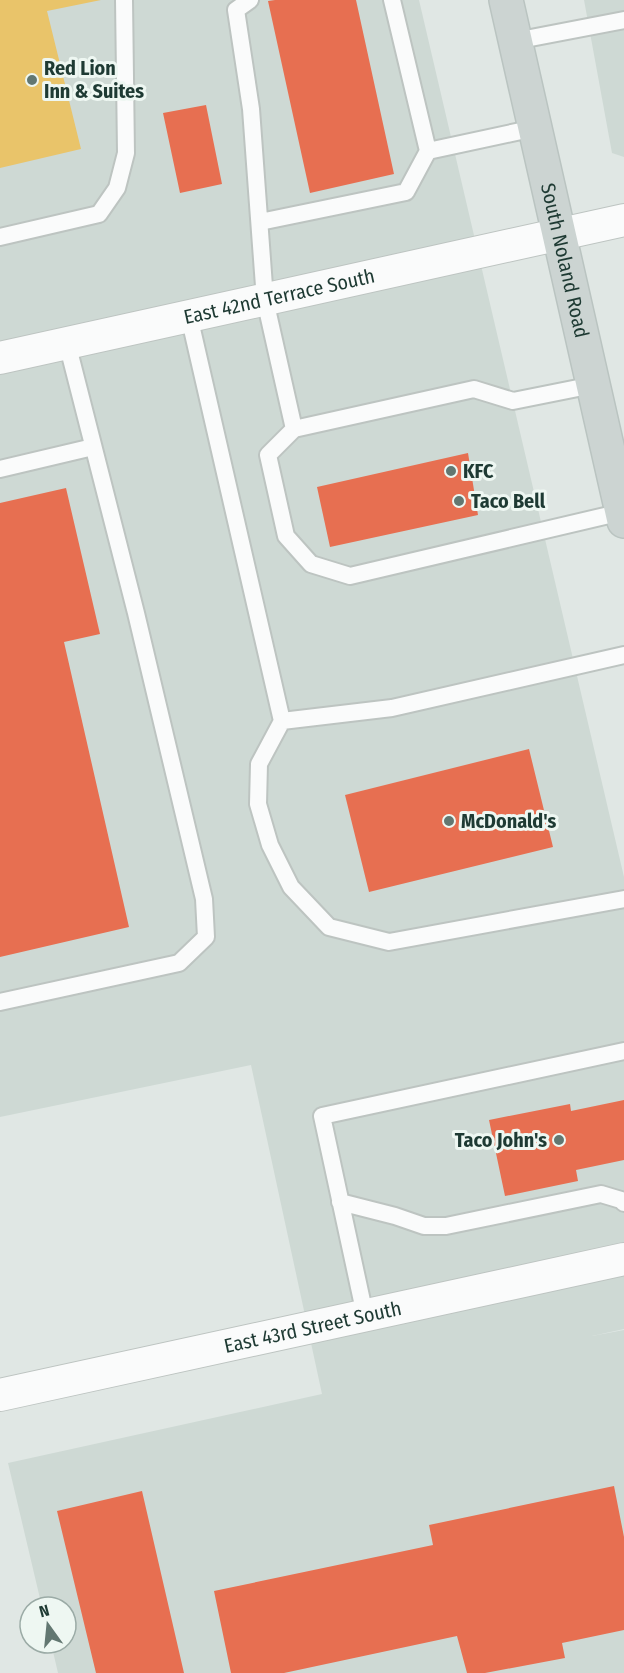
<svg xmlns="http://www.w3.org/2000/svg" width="624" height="1673" viewBox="0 0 624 1673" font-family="'Fira Sans Condensed',sans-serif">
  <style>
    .built { fill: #ced9d4 }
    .homes { fill: #e9c46a }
    .shops { fill: #e76f51 }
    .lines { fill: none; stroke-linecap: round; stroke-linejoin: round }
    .lane-casing { stroke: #bdc4c1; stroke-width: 20 }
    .street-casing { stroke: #bdc4c1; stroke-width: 34 }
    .primary-casing { stroke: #bac4c1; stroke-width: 36 }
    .lane { stroke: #fafbfb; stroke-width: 16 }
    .street { stroke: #fafbfb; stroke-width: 32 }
    .primary { stroke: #ccd4d2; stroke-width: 33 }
    .poi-dot { fill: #627771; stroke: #eef7f2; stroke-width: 2 }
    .labels { text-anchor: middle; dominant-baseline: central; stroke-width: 6; stroke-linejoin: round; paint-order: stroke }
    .poi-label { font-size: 20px; font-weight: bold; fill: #1e3a33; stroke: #eef7f2; text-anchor: start }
    .street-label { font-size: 20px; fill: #1e3a33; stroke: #eef7f2 }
  </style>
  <rect width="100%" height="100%" fill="#e0e7e4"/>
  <path class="built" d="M0 0H419L624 877V1329L592 1336 624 1330V1673H58L51 1643H66V1607H42L8 1463 322 1394 251 1065 0 1117Z
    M584 0H624V157L612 153Z"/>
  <path class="homes" d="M0 0H101L47 11 81 149 0 168Z"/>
  <path class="shops" d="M275 0H356L394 174 310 193 268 1Z
    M206 105 222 184 180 193 163 113Z
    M468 453 478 515 330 547 317 487Z
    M66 488 100 634 64 642 129 927 0 957V503Z
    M529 749 553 847 369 892 345 795Z
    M624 1100V1160L576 1170 578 1181 505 1196 489 1120 570 1104 571 1111Z
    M614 1486 624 1537V1630L562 1643 565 1658 485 1673H467L457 1636 284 1673H231L214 1591 433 1545 429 1525Z
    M142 1491 184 1673H96L57 1511Z"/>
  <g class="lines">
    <defs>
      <path id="lane" d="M250 0 236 10 251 109 265 300 294 429
        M515 41 624 20
        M428 151 535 128
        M260 222 406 192 428 151 392 0
        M0 237 99 214 117 188 126 153 124 0
        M189 316 282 721
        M593 385 513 401 474 389 294 429 268 455 286 536 311 564 350 576 622 512
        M0 469 93 447
        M624 655 392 708 282 721 259 764 258 804 270 845 291 887 329 927 389 942 624 899
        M0 1002 179 963 206 937 204 899 136 613 67 343
        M340 1202 395 1216 424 1226H446L601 1194 621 1200 624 1203
        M365 1315 322 1116 624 1051"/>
      <g id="street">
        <path id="s1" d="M0 358 624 220"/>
        <path id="s2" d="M0 1395 624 1259"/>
      </g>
      <g id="primary">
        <path id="s3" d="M506 0 624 521"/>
      </g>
    </defs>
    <use href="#lane" class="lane-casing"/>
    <use href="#street" class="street-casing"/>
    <use href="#primary" class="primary-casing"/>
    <use href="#lane" class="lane"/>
    <use href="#street" class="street"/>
    <use href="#primary" class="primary"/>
  </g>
  <g class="poi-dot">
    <circle cx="32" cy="80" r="6"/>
    <circle cx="451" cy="471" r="6"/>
    <circle cx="459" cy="501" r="6"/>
    <circle cx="449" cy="821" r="6"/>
    <circle cx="559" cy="1140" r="6"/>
  </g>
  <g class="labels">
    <g class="poi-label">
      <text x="44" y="68">Red Lion<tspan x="44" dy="23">Inn &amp; Suites</tspan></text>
      <text x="463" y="471">KFC</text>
      <text x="471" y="501">Taco Bell</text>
      <text x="461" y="821">McDonald's</text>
      <text x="547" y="1140" text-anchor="end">Taco John's</text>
    </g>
    <g class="street-label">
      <text stroke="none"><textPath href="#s3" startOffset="267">South Noland Road</textPath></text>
      <text stroke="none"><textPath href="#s1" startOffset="286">East 42nd Terrace South</textPath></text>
      <text stroke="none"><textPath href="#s2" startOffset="320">East 43rd Street South</textPath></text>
    </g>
  </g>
  <g transform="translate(48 1625) rotate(345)"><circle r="28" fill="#eef7f2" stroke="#9baba6" stroke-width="1.5"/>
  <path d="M0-4.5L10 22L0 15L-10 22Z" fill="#627771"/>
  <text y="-9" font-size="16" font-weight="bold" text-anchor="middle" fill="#1e3a33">N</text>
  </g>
</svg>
